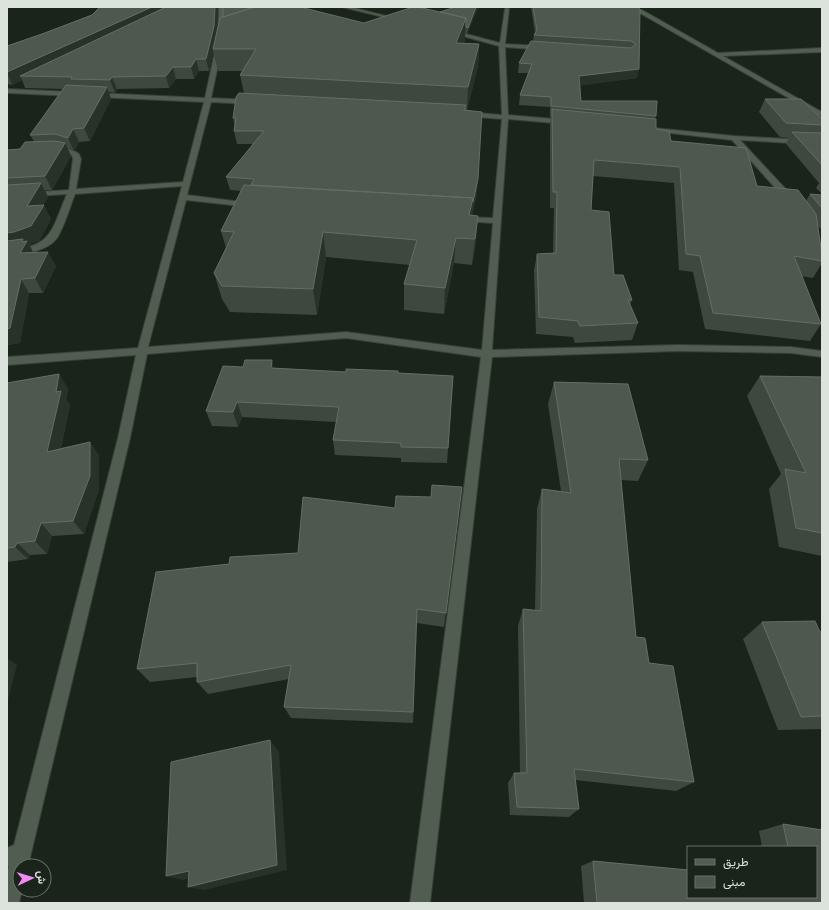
<svg xmlns="http://www.w3.org/2000/svg" width="829" height="910" viewBox="0 0 829 910" font-family="Lora,Vazirmatn,serif">
  <style>
    .lines { fill: none; stroke-linecap: round; stroke-linejoin: round }
    .street-casing { stroke: #394039; stroke-width: 2 }
    .street { fill: #525d52; fill-rule: evenodd }
    .wall { fill: #3e483e }
    .shaded-wall { fill: #293228 }
    .building { fill: #4f584f; stroke: #656e65 }
  </style>
  <rect width="100%" height="100%" fill="#1b241a"/>
  <g class="lines">
    <defs>
      <path id="street" d="M219 7H223L224 37 211 98 251 100 254 102 251 104 211 102 187 195 250 203 254 205 250 207 186 200 148 347 346 332 482 350 493 223 462 221 458 219 462 217 493 218 502 119 465 116 462 114 465 112 502 115 499 46 448 32 451 30 500 43 505 9 507 8 509 9 505 44 545 46 548 48 545 50 505 47 508 115 566 120 569 122 566 124 508 119 492 350 678 345 791 347 822 351V357L791 353 678 351 492 357 430 903H410L481 357 346 338 147 354 130 438 28 866H20V890H22L19 903H7V873L9 866H7V848L14 845 118 438 136 355 7 365V357L138 348 182 186 75 194C70 207 64 227 57 238 47 252 23 254 7 256V250C53 247 51 231 67 194L7 198V194L69 190 73 159 72 155 52 152 51 151C57 146 73 149 79 154L81 159 76 189 183 182 204 102 8 93 7 89 205 98 218 37Z
        M342 7H350L402 20 400 21Z
        M638 10H642L718 53 822 48V52L723 56 822 112V117L638 12Z
        M654 128 734 136 822 141V145L740 140 795 199 796 201 792 203H789L732 140 652 131V129Z"/>
    </defs>
    <use href="#street" class="street-casing"/>
    <use href="#street" class="street"/>
  </g>
  <path class="wall" d="M100 7H218L217 32 364 23 478 7 467 34 465 33V39L464 43 479 44 478 66 467 110 477 193 472 215 476 241 472 265 454 263 444 314 404 310V284L410 265 326 257 317 315 230 312 222 299 214 273 226 248 221 231 241 191 230 190 226 177 253 144H237L234 131 235 128 233 118 244 93 240 75 243 71H218L213 51 209 71H199L194 79H176L169 88 117 89 115 93 109 92 111 99 90 141 79 142 74 151 68 149 71 156 52 190H45L48 197 43 205 51 219 39 241 29 244 33 253 56 266 43 293H29L20 343 7 345V150L20 149 34 141 30 135 64 89 25 88 22 80 12 85 8 84H7V46L42 34 92 15Z
    M531 7H636L637 78 580 85 581 101 656 116 655 119 656 129 671 141 757 186 806 201 810 194 822 195V230L818 226 822 255V263L813 278 801 276 821 324 810 341 705 329 693 272 679 270 674 183 593 176 591 210 614 275 632 300 630 305 638 323 632 340 575 343 573 337 536 334 534 270 537 254 553 253 554 208H550V124L551 117H550V107L519 105 520 95 528 73H518L519 63 533 41 534 35 535 33Z
    M765 99 822 119V194L816 188 819 183 786 144 789 138 780 137 759 112Z
    M274 368 346 372 398 373 453 376 447 463 401 462V458L335 455 333 440 336 422 242 417 238 427 212 426 206 411Z
    M59 374 68 389 66 399 70 405 61 448 90 442 99 456V489L84 534 52 536 47 554 30 555 28 559 7 562V383Z
    M760 376 822 377V556L779 547 769 489 781 474 747 396Z
    M554 382 648 460 638 481 621 480 636 637 649 663 694 782 676 791 575 780 579 809 569 817 510 815 508 783 514 773H520L518 626 523 609 535 610 537 509 542 489 561 491 548 404Z
    M462 487 444 627 417 623 413 723 291 718 284 707 289 679 208 694 197 682V677L150 682 137 669 229 564 298 553 395 508 431 497Z
    M762 622 822 632V729L778 730 743 639Z
    M783 824 822 830V903H584L581 866 593 861 688 870V897H816V847H762L759 831Z"/>
  <path class="shaded-wall" d="M152 7H177L20 76 22 80 12 85 7 72Z
    M215 7H218L217 37 213 49V51L209 71 206 59Z
    M476 7H478L467 34 468 28Z
    M466 18 465 39 455 65 456 43Z
    M479 44 478 66 467 111 468 87Z
    M196 59 199 71 194 79 191 67Z
    M173 67 176 79 169 88 166 76Z
    M639 69 637 78 578 86 579 76Z
    M112 77 117 89 115 93 110 80Z
    M107 87 111 99 90 141 84 128Z
    M73 129 79 142 74 151 68 138Z
    M65 143 71 156 52 190 45 176Z
    M478 179 477 193 472 215 473 202Z
    M41 183 48 197 38 215 44 205 51 219 39 241 29 244 35 256 20 253 7 248V233L27 206Z
    M473 198 471 223 467 240 469 215Z
    M478 216 476 241 472 265 475 239Z
    M323 232 326 257 317 315 313 289Z
    M456 238 454 263 444 314 445 288Z
    M48 252 56 266 43 293 35 278Z
    M21 279 29 293 20 343 7 345V329Z
    M272 360 276 375 271 368Z
    M59 374 68 389 66 399 70 405 57 466 47 452 56 392Z
    M237 402 242 417 238 427 233 412Z
    M90 442 99 456V489L84 534 73 521Z
    M41 523 52 536 47 554 35 541Z
    M17 543 30 555 28 559 15 547Z
    M417 609V623L413 723V712Z
    M7 658 17 665 7 704Z
    M270 740 279 752 287 870 204 890 188 887Z
    M189 871 204 875 183 880 166 876Z"/>
  <path class="building" d="M100 7H152L7 72V46L42 34 92 15Z
    M166 7H215L214 26 206 59H196L191 67H173L166 76 112 77 110 80 71 79 72 77 20 76Z
    M223 7H255L223 17Z
    M255 7H300L364 23 413 7H418L466 18 456 43 479 44 468 87 240 75 256 49H213L220 18Z
    M455 7H476L468 28 466 27V18L440 12Z
    M533 7H636L640 9 639 69 579 76 581 101H657L656 116 551 106V97L520 95 532 64 519 63 531 41 631 48 636 44 631 41 534 35 537 30Z
    M66 85 107 87 84 128 73 129 68 138 55 134 30 135Z
    M239 93 466 105 464 110 482 112 478 179 473 202 472 201 473 198 251 185 254 179 226 177 264 131H234L236 118H233L236 97Z
    M765 99H801L822 119V125L786 123Z
    M552 109 656 119V129L669 131 671 141 746 148 757 186 798 190 816 214 822 255V261L794 256 821 324 713 313 700 256 686 254 680 167 594 160 591 210 609 212 614 275H623L632 300H628L638 323 580 326 578 321 539 317 537 254 556 253 557 192H553Z
    M792 132 822 133V165Z
    M55 141 65 143 45 176 7 178V150L20 149 25 142Z
    M41 183 27 206 44 205 31 226 14 232 7 233V185Z
    M244 185 473 198 469 215 478 216 475 239 456 238 445 288 404 284 417 240 323 232 313 289 222 286 214 273 234 232 221 231Z
    M810 194 822 195V208Z
    M23 239 22 242 27 241 20 253 48 252 35 278 21 279 10 328 7 329V241Z
    M245 360H272L271 368 346 372V369L398 371V373L453 376 448 448 401 447V443L333 440 339 407 237 402 233 412 206 411 223 366 243 367Z
    M59 374 56 392 61 391 47 452 90 442V476L73 521 41 523 35 541 17 543 15 547 7 548V383Z
    M760 376 822 377V533L796 528 785 469 806 473Z
    M554 382 628 384 648 460 619 459 636 637 645 638 649 663 673 666 694 782 574 769 579 809 517 807 514 773H527L523 609 541 611 542 489 571 493Z
    M432 485 462 487 446 613 417 609 413 712 284 707 291 665 197 682V663L137 669 156 572 229 564 230 557 298 553 303 497 395 508 396 496 431 497Z
    M815 621 820 632H822V716L801 717 762 622Z
    M270 740 277 865 188 887 189 871 166 876 171 762Z
    M783 824 822 830V903H597L593 861 688 870V897H816V847H788Z"/>
  <rect width="829" height="910" fill="none" stroke="#dce2dc" stroke-width="16"/>
  <rect x="687" y="846" width="130" height="52" fill="#1b241a" stroke="#687068"/>
  <rect x="695" y="859" width="20" height="6" fill="#525d52" stroke="#687068"/>
  <text x="723" y="866" font-size="12" fill="#dce2dc">طريق</text>
  <rect x="695" y="876" width="20" height="12" fill="#4f584f" stroke="#687068"/>
  <text x="723" y="886" font-size="12" fill="#dce2dc">مبنى</text>
  <g transform="translate(32 878) rotate(86)"><circle r="19" fill="#1b241a" stroke="#687068"/>
  <path d="M0-3L7 15L0 10L-7 15Z" fill="#f18af4"/>
  <text y="-6" font-size="11" font-weight="bold" text-anchor="middle" fill="#dce2dc">ش</text>
  </g>
</svg>
